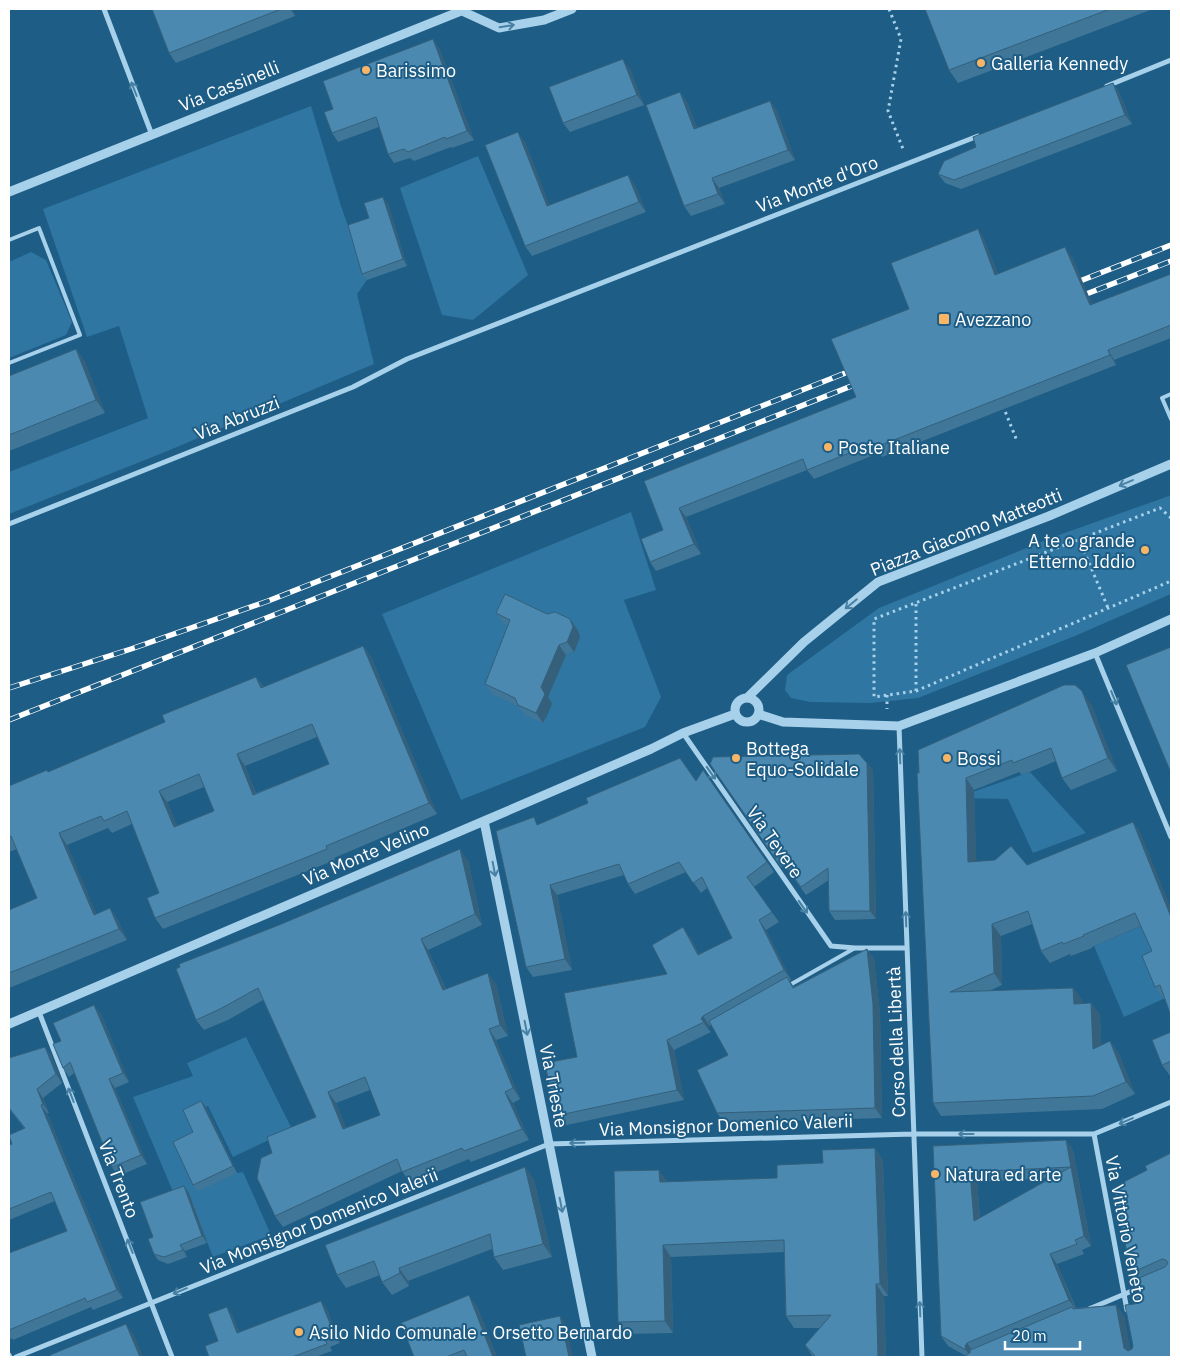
<svg xmlns="http://www.w3.org/2000/svg" width="1180" height="1366" viewBox="0 0 1180 1366" font-family="'IBM Plex Sans',sans-serif">
  <style>
    .green { fill: #2f76a2; fill-rule: evenodd }
    .lines { fill: none; stroke-linecap: round; stroke-linejoin: round }
    .path { stroke: #a7d1ea; stroke-width: 3; stroke-dasharray: 2.5 4; stroke-linecap: butt }
    .service { stroke: #a7d1ea; stroke-width: 4 }
    .minor { stroke: #a7d1ea; stroke-width: 5 }
    .tertiary { stroke: #a7d1ea; stroke-width: 9 }
    .rail-casing { stroke: #fff; stroke-width: 5.5 }
    .rail { stroke: #1e5d85; stroke-width: 4; stroke-dasharray: 11; stroke-linecap: butt }
    .wall { fill: #407697; fill-rule: evenodd }
    .shaded-wall { fill: #34607b }
    .building { fill: #4b89b0; stroke: #34607b; fill-rule: evenodd }
    .oneway { stroke: #4780a3 }
    .poi-dot { fill: #f9b566; stroke: #1e5d85; stroke-width: 2 }
    .labels { text-anchor: middle; dominant-baseline: central; stroke-width: 4; stroke-linejoin: round; paint-order: stroke }
    .poi-label { font-size: 18px; fill: #fff; stroke: #1e5d85; text-anchor: start }
    .street-label { font-size: 18px; fill: #fff; stroke: #1e5d85 }
  </style>
  <rect width="100%" height="100%" fill="#1e5d85"/>
  <path class="green" d="M311 106 341 206 367 280 357 294 374 364 165 452 9 514V472L148 418 119 326 87 337 43 209Z
    M478 156 528 275 473 320 442 315 400 188Z
    M31 252 46 260 72 322 66 335 9 358V262Z
    M1169 496 1171 497V594L1075 636 918 698 871 703 810 702 791 698 785 690 787 675 879 608 1056 536Z
    M631 512 656 590 624 600 661 697 645 727 461 800 382 614ZM577 629 580 636 574 652 566 655 548 697 552 704 546 718 539 721 522 708 517 630Z
    M1030 772 1086 833 1033 853 1008 799 955 798Z
    M1144 925 1161 963 1163 999 1124 1017 1094 946Z
    M246 1037 292 1129 233 1157 208 1106 188 1116 237 1173 243 1172 271 1235 213 1257 192 1203 179 1206 133 1097 193 1076 187 1063Z"/>
  <g class="lines">
    <path class="path" d="M889 9 901 39 888 111 903 149
      M1003 406 1017 441
      M1171 518 1160 508 874 619V697L916 691 1171 581
      M1079 539 1108 608
      M916 691V604
      M887 695V709"/>
    <path class="service" d="M9 240 39 228 80 335 9 363
      M1171 394 1162 398 1171 419
      M788 986 855 948"/>
    <path class="minor" d="M104 9 152 135
      M1107 86 1171 60
      M9 524 353 387 407 359 978 136
      M1095 653 1171 837
      M899 726 922 1357
      M683 733 831 946 855 948H907
      M39 1012 172 1357
      M1094 1134 1127 1310
      M1089 1309 1139 1288
      M9 1355 10 1357
      M16 1357 549 1144 913 1134H1094L1171 1102"/>
    <path class="tertiary" d="M462 11 499 28 544 20 572 9
      M9 192 466 9
      M735 710a12 12 0 1 1 24 0a12 12 0 1 1-24 0Z
      M747 698 804 642 878 582 1049 516 1171 464
      M758 714 783 722 899 726 1095 653 1171 619
      M484 821 592 1357
      M9 1024 484 821 651 749 683 733 735 714"/>
    <defs>
      <path id="rail" d="M1070 285 1171 245
        M1076 298 1171 261
        M9 688 131 649 268 601 858 368
        M9 720 864 381"/>
    </defs>
    <use href="#rail" class="rail-casing"/>
    <use href="#rail" class="rail"/>
  </g>
  <path class="wall" d="M152 9H292L295 16 176 63 169 53Z
    M925 9H1153L958 83 949 70Z
    M439 48 474 140 452 148 451 147 414 161 410 158 394 163 388 154 379 127 338 142 332 133 333 109Z
    M630 69 644 105 570 132 563 123Z
    M1113 83 1119 92 1132 124 961 189 945 183 938 174 976 147Z
    M680 92 687 102 697 128 770 101 777 111 795 160 719 188 725 204 691 216 684 206Z
    M525 142 549 205 635 185 646 212 532 256 525 246Z
    M388 204 407 266 367 280 362 274 369 218Z
    M978 229 984 239 998 274 1072 257 1092 305 1171 274V338L1114 360 1116 365 882 457 879 453 814 479 807 470 686 517 701 554 656 571 650 562 663 530 644 481 856 397 909 309Z
    M76 349 85 362 105 413 9 451V376Z
    M496 613 547 614 570 619 577 629 580 637 574 652 566 655 548 697 552 704 543 723 525 715 518 706 492 694 485 684 508 626 503 623Z
    M363 646 371 657 437 814 334 858 335 860 163 929 155 918 159 893 132 824 112 833 108 828 67 845 96 914 110 908 118 920 127 940 9 988V910L37 898 17 849 9 852V786L48 772 165 722 256 677 264 687ZM317 737 329 764 256 793 245 766ZM204 787 214 811 177 826 167 802Z
    M1091 704 1117 771 1071 790 1062 778 1056 761 1022 775 1019 772 974 790 976 861 1027 865 1133 822 1141 834 1165 999H1163L1155 987 1152 951 1141 926 1092 947V948L1071 956 1070 954 1050 963 1041 951 1032 924 1001 936 1002 985 989 991 1073 988 1082 1000V1004L1091 1003 1100 1015 1101 1046 1110 1041 1119 1054 1135 1094 1102 1109 941 1116 933 1103 919 773Z
    M867 763 873 771 876 919 835 920 829 911V880L806 895 784 865 781 867 710 764Z
    M703 770 774 872 754 887 779 922 766 930 791 980 790 981 794 987 867 949 874 959 880 1014 882 1118 724 1123 717 1113 728 1055 711 1025 710 1026 708 1029 711 1032 674 1050 684 1100 562 1126 555 1116 577 1057 667 974 690 937 699 954 732 938 707 888 701 893 686 872 635 894 628 884 624 875 557 895 572 970 533 977 526 967 539 824 696 781Z
    M468 860 482 925 428 950 446 989 496 984 508 1036 496 1040 520 1099 513 1103 529 1140 471 1162 469 1159 410 1183 402 1171 283 1227 275 1216 272 1153 316 1117 263 1000 228 1020 204 1030 196 1020ZM370 1090 380 1115 346 1128 336 1103Z
    M101 1014 129 1082 115 1088 147 1164 118 1176 112 1167 74 1073 69 1077 63 1068 61 1041Z
    M1171 1032V1077L1162 1065Z
    M45 1047 51 1055 62 1083 43 1098 49 1113H47L123 1298 93 1310 91 1307 13 1340 12 1338 9 1340V1253L67 1231 55 1201 9 1220V1145L12 1144 24 1128 9 1109V1058Z
    M201 1101 206 1107 237 1173 198 1191 193 1185V1132Z
    M1066 1140 1073 1150 1091 1246 1082 1250 1084 1254 1057 1264 1076 1308 1116 1305 1124 1316 1130 1350 1132 1349 1133 1346 1136 1280 1131 1273 1147 1170 1171 1153V1357L966 1356 948 1346 941 1336 933 1146ZM1051 1178 980 1218 977 1182Z
    M875 1148 883 1161 888 1296H884L886 1357H813L805 1345 820 1328H794L786 1316 784 1252 671 1257 673 1333 627 1334 618 1322 667 1182 777 1178 823 1163Z
    M525 1167 534 1180 552 1257 503 1270 494 1257 492 1249 408 1281 409 1286 392 1295 382 1282 380 1275 346 1288 337 1275Z
    M189 1193 207 1243 185 1251 187 1257 168 1264 158 1260 154 1254 153 1237Z
    M477 1306 497 1357H414Z
    M326 1307 340 1343 330 1347 332 1351 315 1357H209L218 1341 231 1313 239 1332Z"/>
  <path class="shaded-wall" d="M290 9H292L295 16Z
    M433 39 439 48 474 140 467 131Z
    M623 59 630 69 644 105 637 95Z
    M1113 83 1119 92 1132 124 1125 115Z
    M680 92 687 102 701 139 694 129Z
    M770 101 777 111 795 160 788 150Z
    M518 132 525 142 554 216 547 206Z
    M628 175 635 185 646 212 639 202Z
    M712 178 719 188 725 204 718 194Z
    M383 197 388 204 407 266 403 259Z
    M978 229 984 239 1002 284 995 275Z
    M1065 247 1072 257 1097 315 1090 305Z
    M76 349 85 362 105 413 96 400Z
    M1108 350 1114 360 1116 365 1110 355Z
    M679 508 686 517 701 554 694 544Z
    M570 619 577 629 580 637 574 652 567 642Z
    M559 645 566 655 548 697 552 704 543 723 536 713 541 687Z
    M363 646 371 657 437 814 429 803Z
    M256 677 264 688H261Z
    M1082 691 1091 704 1117 771 1108 758Z
    M237 754 245 766 261 806 253 795Z
    M867 763 873 771 876 919 870 911Z
    M966 778 974 790 977 874 968 862Z
    M159 791 167 802 182 838 174 827Z
    M1133 822 1141 834 1171 908V917Z
    M59 833 67 845 102 926 94 915Z
    M460 849 468 860 482 925 475 914Z
    M550 885 557 895 572 970 565 959Z
    M110 908 118 920 127 940 119 929Z
    M759 920 766 930 791 980 784 970Z
    M992 924 1001 936 1002 985 994 973Z
    M683 927 690 937 705 965 698 955Z
    M421 939 428 950 451 1001 443 990Z
    M867 949 874 959 880 1014 882 1118 875 1108Z
    M488 973 496 984 508 1036 500 1025Z
    M1073 988 1082 1000 1083 1017 1074 1004Z
    M1091 1003 1100 1015 1102 1062 1093 1049Z
    M94 1005 101 1014 129 1082 123 1073Z
    M703 1016 710 1026 708 1029 701 1019Z
    M489 1029 496 1040 520 1099 513 1088Z
    M667 1040 674 1050 684 1100 677 1090Z
    M1110 1041 1119 1054 1135 1094 1126 1082Z
    M45 1047 51 1055 62 1083 56 1074Z
    M109 1079 115 1088 147 1164 141 1155Z
    M37 1089 43 1098 49 1113 43 1104Z
    M328 1092 336 1103 351 1140 343 1129Z
    M505 1092 513 1103 529 1140 522 1129Z
    M201 1101 206 1107 237 1173 233 1166Z
    M41 1105 47 1113 123 1298 117 1290Z
    M1066 1140 1073 1150 1078 1177 1071 1167Z
    M875 1148 883 1161 888 1296 880 1284Z
    M525 1167 534 1180 552 1257 543 1244Z
    M1071 1167 1078 1177 1091 1246 1084 1236Z
    M659 1170 668 1182H660Z
    M970 1172 977 1182 981 1231 974 1221Z
    M184 1186 189 1193 207 1243 202 1236Z
    M180 1245 185 1251 187 1257 183 1250Z
    M663 1245 671 1257 673 1333 665 1321Z
    M1050 1254 1057 1264 1076 1310 1069 1300Z
    M399 1268 408 1281 409 1286 400 1273Z
    M876 1284 884 1296 886 1357H878Z
    M469 1295 477 1306 497 1357H493Z
    M321 1301 326 1307 340 1343 335 1336Z
    M1116 1305 1124 1316 1132 1357 1124 1348Z
    M227 1307 231 1313 242 1340 237 1333Z
    M560 1316 566 1325 573 1357H569Z
    M126 1324 134 1335 143 1357H140Z
    M967 1343 974 1353 968 1351 972 1356 971 1357 966 1350 965 1346Z"/>
  <path class="building" d="M152 9H281L169 53Z
    M925 9H1110L949 70Z
    M433 39 467 131 446 139 445 137 408 152 404 149 388 154 376 117 332 133 324 112 333 109 323 81Z
    M623 59 637 95 563 123 549 87Z
    M1113 83 1125 115 954 180 938 174 944 161 976 147 973 137Z
    M680 92 694 129 770 101 788 150 712 178 718 194 684 206 646 105Z
    M518 132 547 206 628 175 639 202 525 246 485 145Z
    M383 197 403 259 362 274 348 225 369 218 364 203Z
    M978 229 995 275 1065 247 1090 305 1171 274V325L1108 350 1110 355 876 447 874 443 807 470 803 459 679 508 694 544 650 562 641 539 663 530 644 481 856 397 831 339 909 309 891 263Z
    M76 349 96 400 9 435V376Z
    M505 594 547 614 555 612 570 619 573 627 567 642 559 645 541 687 545 694 536 713 518 705 515 698 485 684 510 620 496 613Z
    M363 646 429 803 326 846 327 849 155 918 147 898 159 893 127 811 104 821 101 816 59 833 94 915 110 908 119 929 9 973V910L37 898 11 836 9 837V786L47 770 48 772 165 722 162 715 256 677 261 688ZM312 724 329 764 253 795 237 754ZM199 774 214 811 174 827 159 791Z
    M1171 647V773L1126 665Z
    M1064 685H1075L1082 691 1108 758 1062 778 1051 748 1013 763 1012 760 966 778 968 862 995 860 1011 846 1027 865 1133 822 1171 917V1016L1160 985 1155 987 1142 956 1152 951 1135 913 1083 935 1084 936 1063 944 1062 942 1041 951 1028 911 992 924 994 973 950 992 1073 988 1074 1004 1091 1003 1093 1049 1110 1041 1126 1082 1093 1096 933 1103 917 773H919L918 750Z
    M859 754 867 763 870 911H829L828 868 801 887 778 856 775 858 710 764 713 757Z
    M680 758 696 781 703 770 767 862 747 877 772 912 759 920 784 970 703 1016 701 1019 704 1022 667 1040 677 1090 555 1116 545 1063 577 1057 564 993 667 974 652 945 683 927 698 955 732 938 702 877 693 883 679 862 628 884 619 864 550 885 565 959 526 967 496 831 534 817 537 825 588 803 586 798Z
    M460 849 475 914 421 939 443 990 488 973 500 1025 489 1029 513 1088 505 1092 522 1129 464 1151 462 1148 402 1172 397 1159 275 1216 257 1178 261 1158 272 1153 267 1137 316 1117 258 988 220 1009 196 1020 176 969 180 967 179 964 279 925ZM365 1077 380 1115 343 1129 328 1092Z
    M867 949 873 1004 875 1108 717 1113 697 1070 728 1055 709 1021 787 977 793 988Z
    M94 1005 123 1073 109 1079 141 1155 112 1167 70 1062 63 1068 53 1044 61 1041 53 1023Z
    M1171 1032V1061L1162 1065 1152 1040Z
    M45 1047 56 1074 37 1089 43 1104 41 1105 117 1290 87 1302 85 1298 9 1330V1253L67 1231 51 1192 9 1209V1145L12 1144 9 1135 25 1128 9 1108V1058Z
    M201 1101 233 1166 193 1185 173 1142 193 1132 183 1110Z
    M1066 1140 1071 1167 970 1172 974 1221 1071 1167 1084 1236 1075 1240 1077 1244 1050 1254 1069 1300 967 1343 965 1346 966 1350 941 1336 933 1146Z
    M875 1148 880 1284H876L878 1357H816L805 1345 831 1315 786 1316 784 1240 663 1245 665 1321 618 1322 614 1171 659 1170 660 1182 777 1178V1165L823 1163 822 1150Z
    M1171 1153V1357H964L971 1352 968 1351 1072 1307 1073 1309 1116 1305 1124 1348 1128 1351 1132 1349 1133 1346 1125 1305 1135 1304 1132 1281 1165 1267 1168 1263 1166 1260 1162 1259 1131 1273 1114 1187 1147 1170 1145 1166Z
    M525 1167 543 1244 494 1257 490 1234 399 1268 400 1273 382 1282 374 1261 337 1275 325 1245Z
    M184 1186 202 1236 180 1245 183 1250 164 1257 154 1254 148 1239 153 1237 140 1202Z
    M469 1295 493 1357H467L464 1350 446 1357H414L401 1323Z
    M321 1301 335 1336 325 1340 327 1344 292 1357H209L205 1346 218 1341 208 1314 227 1307 237 1333Z
    M560 1316 569 1357H526L519 1325Z
    M126 1324 140 1357H51L50 1355Z"/>
  <defs><path id="oneway-shaft" d="M-6 0H5M1.5-3L5.5 0L1.5 3" fill="none" stroke-width="1.6" stroke-linecap="round" stroke-linejoin="round" transform="scale(1.25)"/></defs>
  <g class="oneway">
    <use href="#oneway-shaft" transform="translate(507 26) rotate(-9)"/>
    <use href="#oneway-shaft" transform="translate(134 89) rotate(-111)"/>
    <use href="#oneway-shaft" transform="translate(1126 483) rotate(157)"/>
    <use href="#oneway-shaft" transform="translate(851 604) rotate(141)"/>
    <use href="#oneway-shaft" transform="translate(1114 698) rotate(68)"/>
    <use href="#oneway-shaft" transform="translate(900 756) rotate(-92)"/>
    <use href="#oneway-shaft" transform="translate(711 773) rotate(55)"/>
    <use href="#oneway-shaft" transform="translate(494 869) rotate(79)"/>
    <use href="#oneway-shaft" transform="translate(803 907) rotate(55)"/>
    <use href="#oneway-shaft" transform="translate(906 919) rotate(-92)"/>
    <use href="#oneway-shaft" transform="translate(526 1028) rotate(79)"/>
    <use href="#oneway-shaft" transform="translate(71 1095) rotate(-111)"/>
    <use href="#oneway-shaft" transform="translate(1126 1121) rotate(157)"/>
    <use href="#oneway-shaft" transform="translate(966 1134) rotate(-180)"/>
    <use href="#oneway-shaft" transform="translate(577 1143) rotate(179)"/>
    <use href="#oneway-shaft" transform="translate(561 1205) rotate(79)"/>
    <use href="#oneway-shaft" transform="translate(130 1246) rotate(-111)"/>
    <use href="#oneway-shaft" transform="translate(180 1291) rotate(158)"/>
    <use href="#oneway-shaft" transform="translate(920 1309) rotate(-92)"/>
  </g>
  <g class="poi-dot">
    <circle cx="981" cy="63" r="5"/>
    <circle cx="366" cy="70" r="5"/>
    <rect x="938" y="313" width="12" height="12" rx="2.5"/>
    <circle cx="828" cy="447" r="5"/>
    <circle cx="1145" cy="550" r="5"/>
    <circle cx="736" cy="758" r="5"/>
    <circle cx="947" cy="758" r="5"/>
    <circle cx="935" cy="1174" r="5"/>
    <circle cx="299" cy="1332" r="5"/>
  </g>
  <g class="labels">
    <g class="poi-label">
      <text x="991" y="63">Galleria Kennedy</text>
      <text x="376" y="70">Barissimo</text>
      <text x="955" y="319">Avezzano</text>
      <text x="838" y="447">Poste Italiane</text>
      <text x="1135" y="540" text-anchor="end">A te o grande<tspan x="1135" dy="21">Etterno Iddio</tspan></text>
      <text x="746" y="748">Bottega<tspan x="746" dy="21">Equo-Solidale</tspan></text>
      <text x="957" y="758">Bossi</text>
      <text x="945" y="1174">Natura ed arte</text>
      <text x="309" y="1332">Asilo Nido Comunale - Orsetto Bernardo</text>
    </g>
    <g class="street-label">
      <text transform="translate(229 86) rotate(-22)">Via Cassinelli</text>
      <text transform="translate(817 184) rotate(-21)">Via Monte d'Oro</text>
      <text transform="translate(237 418) rotate(-22)">Via Abruzzi</text>
      <text transform="translate(966 532) rotate(-22)">Piazza Giacomo Matteotti</text>
      <text transform="translate(775 842) rotate(55)">Via Tevere</text>
      <text transform="translate(366 854) rotate(-23)">Via Monte Velino</text>
      <text transform="translate(896 1042) rotate(-92)">Corso della Libertà</text>
      <text transform="translate(554 1086) rotate(79)">Via Trieste</text>
      <text transform="translate(726 1125) rotate(-2)">Via Monsignor Domenico Valerii</text>
      <text transform="translate(119 1179) rotate(69)">Via Trento</text>
      <text transform="translate(319 1221) rotate(-22)">Via Monsignor Domenico Valerii</text>
      <text transform="translate(1126 1229) rotate(79)">Via Vittorio Veneto</text>
    </g>
  </g>
  <rect width="1180" height="1366" fill="none" stroke="#ffffff" stroke-width="20"/>
  <path d="M1005 1341v8h75v-8" fill="none" stroke="#ffffff" stroke-width="2.5"/>
  <text x="1012" y="1341" font-size="15" fill="#ffffff" stroke="#1e5d85" stroke-width="4" paint-order="stroke">20 m</text>
</svg>
